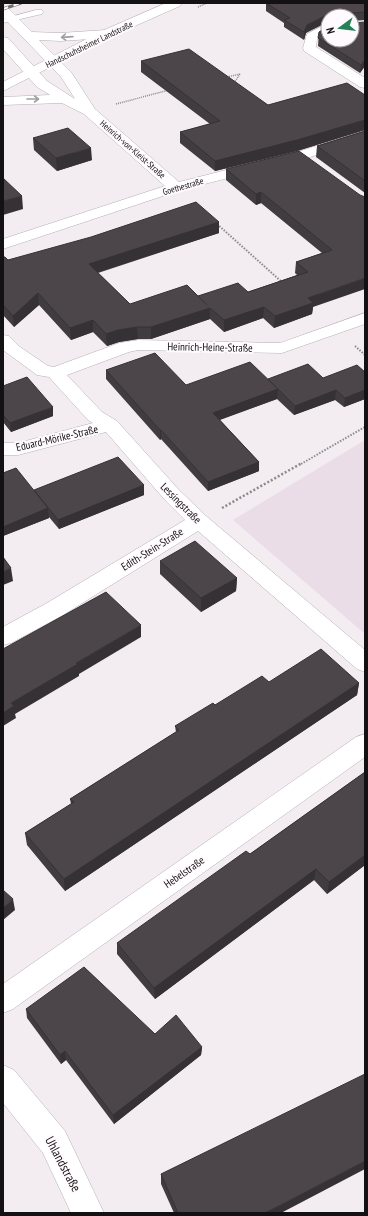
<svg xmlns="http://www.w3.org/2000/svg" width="368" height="1216" viewBox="0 0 368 1216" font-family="'PT Sans Narrow',sans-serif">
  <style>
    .built { fill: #eadde8 }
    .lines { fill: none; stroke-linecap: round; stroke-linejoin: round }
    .lane-casing { stroke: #b5afb4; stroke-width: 1 }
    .street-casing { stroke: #b5afb4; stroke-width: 1 }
    .primary-casing { stroke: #b5afb4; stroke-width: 1 }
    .path-far2 { stroke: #8d888b; stroke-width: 1.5; stroke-dasharray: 1 1; stroke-linecap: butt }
    .path-far1 { stroke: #8d888b; stroke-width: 2; stroke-dasharray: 1.5 1.5; stroke-linecap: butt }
    .path { stroke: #8d888b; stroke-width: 2.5; stroke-dasharray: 2 2; stroke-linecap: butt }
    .lane { fill: #fff; fill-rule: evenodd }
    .street { fill: #fff; fill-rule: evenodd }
    .primary { fill: #fff; fill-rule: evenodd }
    .rail-casing { stroke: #736f72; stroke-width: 3 }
    .rail { stroke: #fefafd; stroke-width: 2; stroke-dasharray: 5.5; stroke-linecap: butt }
    .wall { fill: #413c40 }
    .shaded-wall { fill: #353134 }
    .building { fill: #4c464b; stroke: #353134 }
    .oneway { stroke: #a1a0a1 }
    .labels { text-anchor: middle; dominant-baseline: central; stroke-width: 4; stroke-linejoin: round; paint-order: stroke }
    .far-street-label { font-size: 9px; fill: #141113; stroke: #fefafd }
    .street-label { font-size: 11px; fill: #141113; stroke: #fefafd }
    .near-street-label { font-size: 13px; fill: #141113; stroke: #fefafd }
  </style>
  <rect width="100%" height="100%" fill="#f3ecf1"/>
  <path class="built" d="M365 440V634L233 520Z"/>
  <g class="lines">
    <defs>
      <path id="lane" d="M36 10H42L43 12 42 14 3 23V19Z"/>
      <path id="street" d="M3 6 7 7 32 32 60 33 106 30 110 31 112 34 110 37 106 38 60 41 39 40 71 72 95 109 179 182 297 152 365 131V140L307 158 181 190 3 249V239L165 186 84 114 62 103 3 105V97L50 95 37 87 3 49V37L8 38 47 81 75 99 61 77 3 17Z
        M328 23V32L317 39 316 47 365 78V88L360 87 304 51 303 48 307 34Z
        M365 313V324L282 353 138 350 129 352 67 375 102 412 117 421 179 490 206 516 365 650V672L357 669 198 531 63 615 11 643 3 645V627L47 603 185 520 165 500 106 432 18 455H3V443H18L93 423 88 420 49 377 37 375 3 350V335L9 336 20 347 48 366 54 367 119 343 138 340 280 343Z
        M365 734V757L13 1009 3 1013V984L356 737Z
        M3 1065 14 1070 65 1131 104 1213H71L43 1153 3 1103Z"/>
      <path id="primary" d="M166 3H182L180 6 110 37 3 91V82L102 31Z"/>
    </defs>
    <use href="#lane" class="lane-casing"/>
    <use href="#street" class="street-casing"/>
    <use href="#primary" class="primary-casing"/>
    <path class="path-far2" d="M198 7 207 3
      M227 77 240 74
      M234 83 240 74
      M116 104 169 90"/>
    <path class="path-far1" d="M217 224 283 283
      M355 346 365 355
      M301 464 365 427"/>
    <path class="path" d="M222 508 302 463"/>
    <use href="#lane" class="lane"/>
    <use href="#street" class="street"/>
    <use href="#primary" class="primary"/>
    <defs>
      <path id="rail" d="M3 9 21 3"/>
    </defs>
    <use href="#rail" class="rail-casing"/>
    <use href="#rail" class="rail"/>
  </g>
  <path class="wall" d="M266 3H365V20L352 21V16H328L306 33 304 40 284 27V23L266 11Z
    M319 32 365 66 360 73 318 46Z
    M141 61 268 105 365 95V130L297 151 215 171 180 143V132L210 124 141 72Z
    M365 131V193L316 157 317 146Z
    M33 138 92 160 57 171 34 150Z
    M226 169 360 195 313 307 312 314 274 328 263 318 224 332 210 319 151 339H138L119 342 107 346 93 332 71 340 39 305 14 327 3 315V257L8 260 219 222V233L98 273 130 304 198 296 248 292 297 275 295 273 296 262 322 253 261 203 256 205 226 180Z
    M365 335V348L364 346Z
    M106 370 186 385 268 379 323 378 365 372V399L344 407 335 400 294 415 277 399 220 420 259 462V471L208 491 161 439 160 440 106 379Z
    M3 386 53 416 11 432 3 422Z
    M3 473 34 491V490L144 485V495L59 529 49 517V518L3 536Z
    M160 561 237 578 236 591 201 612 160 574Z
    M269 682 359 683 357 695 65 891 27 845 25 833 71 804 70 799 176 732 175 726 215 705Z
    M365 772V865L327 894 314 880 155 999 117 954V943L250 854Z
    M26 1009 155 1034 202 1047 201 1055 114 1124 66 1060 61 1064 27 1018Z
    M161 1174 281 1213H174L161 1184Z"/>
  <path class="shaded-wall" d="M329 14V16H328V22L306 33 304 40V32L307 25Z
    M365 59V66L360 73 361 65Z
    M365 120V130L297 151 215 171V161Z
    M91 148 92 160 57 171 56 158Z
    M261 192V203L256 205V194Z
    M22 196 23 209 3 215V201Z
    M219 222V233L89 275V264Z
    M365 278V289L313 307 312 314 274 328 275 316 308 298Z
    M38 293 39 305 14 327 13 316Z
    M264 307 263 318 224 332V320Z
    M210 308V319L151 339V327Z
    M93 320V332L71 340 70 328Z
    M137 327 138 339 119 342 107 346 106 334 118 330Z
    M278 389 277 399 213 422V413Z
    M336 390 335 400 294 415 295 406Z
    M365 390V399L344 407 345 398Z
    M53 407V416L11 432 10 423Z
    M160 430H161V439L160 440Z
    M259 462V471L208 491V482Z
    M144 485V495L59 529 58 520Z
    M48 508 49 518 3 536V527Z
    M11 568 13 581 3 585V572Z
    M237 578 236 591 201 612V598Z
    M141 625V637L79 674V676L15 714 16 718 3 726V713L11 703 76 663Z
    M359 683 357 695 65 891 64 879Z
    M365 855V865L327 894 329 882Z
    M316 869 314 880 155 999 154 988Z
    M13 899 15 910 3 920V908Z
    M202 1047 201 1055 114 1124 113 1115Z
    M65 1051 66 1060 61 1064 60 1055Z
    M365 1161V1169L281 1213H265Z"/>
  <path class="building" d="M266 3H365V12L352 13V16H329V14L307 25 304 32 284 20 290 18Z
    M365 22V59L361 65 318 38 319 32 328 26V40H352V23Z
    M189 49 268 105 347 83 365 95V120L297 140 215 161 180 132 220 121 141 61Z
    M68 128 91 148 56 158 33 138Z
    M365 131V181L317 146Z
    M299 151 360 195 365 197V278L308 298 313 303 275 316 264 307 224 320 210 308 151 327H137L118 330 106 334 93 320 70 328 38 293 13 316 3 305V257H5L8 260 91 237 196 202 219 222 89 264 130 304 187 285 207 305 198 296 238 283 248 292 308 272 296 262 332 250 261 192 256 194 226 169Z
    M3 178 22 196 3 201Z
    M155 353 186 385 250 362 278 389 213 413 259 462 208 482 161 430H160L106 370Z
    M308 364 323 378 357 365 365 372V390L345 398 336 390 295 406 268 379Z
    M27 377 53 407 10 423 3 415V386Z
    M118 457 144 485 58 520 34 490Z
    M16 468 48 508 3 527V473Z
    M195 541 237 578 201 598 160 561Z
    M3 557 11 568 3 572Z
    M106 592 141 625 76 663 78 664 11 703 14 706 3 713V649Z
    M321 649 359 683 64 879 25 833 74 802 70 799 179 730 175 726 213 703 215 705 262 676 269 682Z
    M365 772V855L329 882 316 869 154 988 117 943 246 851 250 854Z
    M3 890 13 899 3 908Z
    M84 967 155 1034 176 1015 202 1047 113 1115 65 1051 60 1055 26 1009Z
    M365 1074V1161L265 1213H178L161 1174Z"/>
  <defs><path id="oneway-shaft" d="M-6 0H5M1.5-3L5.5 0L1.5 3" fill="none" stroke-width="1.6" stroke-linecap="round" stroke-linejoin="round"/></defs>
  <g class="oneway">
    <use href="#oneway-shaft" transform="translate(67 37) rotate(176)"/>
    <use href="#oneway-shaft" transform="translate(33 99)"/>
  </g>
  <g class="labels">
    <g class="far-street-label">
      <text transform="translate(89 44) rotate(-26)">Handschuhsheimer Landstraße</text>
      <text transform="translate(133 149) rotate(41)">Heinrich-von-Kleist-Straße</text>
      <text transform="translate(183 186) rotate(-16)">Goethestraße</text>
    </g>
    <g class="street-label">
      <text transform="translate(210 347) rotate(1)">Heinrich-Heine-Straße</text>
      <text transform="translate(57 438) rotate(-13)">Eduard-Mörike-Straße</text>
      <text transform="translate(181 503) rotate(45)">Lessingstraße</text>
      <text transform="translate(152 549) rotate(-32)">Edith-Stein-Straße</text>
      <text transform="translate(184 872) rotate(-35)">Hebelstraße</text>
    </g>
    <g class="near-street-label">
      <text transform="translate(63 1164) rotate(62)">Uhlandstraße</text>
    </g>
  </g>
  <rect width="368" height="1216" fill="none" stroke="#141113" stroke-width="8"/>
  <g transform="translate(340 28) rotate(255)"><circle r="19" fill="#fefafd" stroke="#a09d9f"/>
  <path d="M0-3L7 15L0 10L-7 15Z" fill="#258158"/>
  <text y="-6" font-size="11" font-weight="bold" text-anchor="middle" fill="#141113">N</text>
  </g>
</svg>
